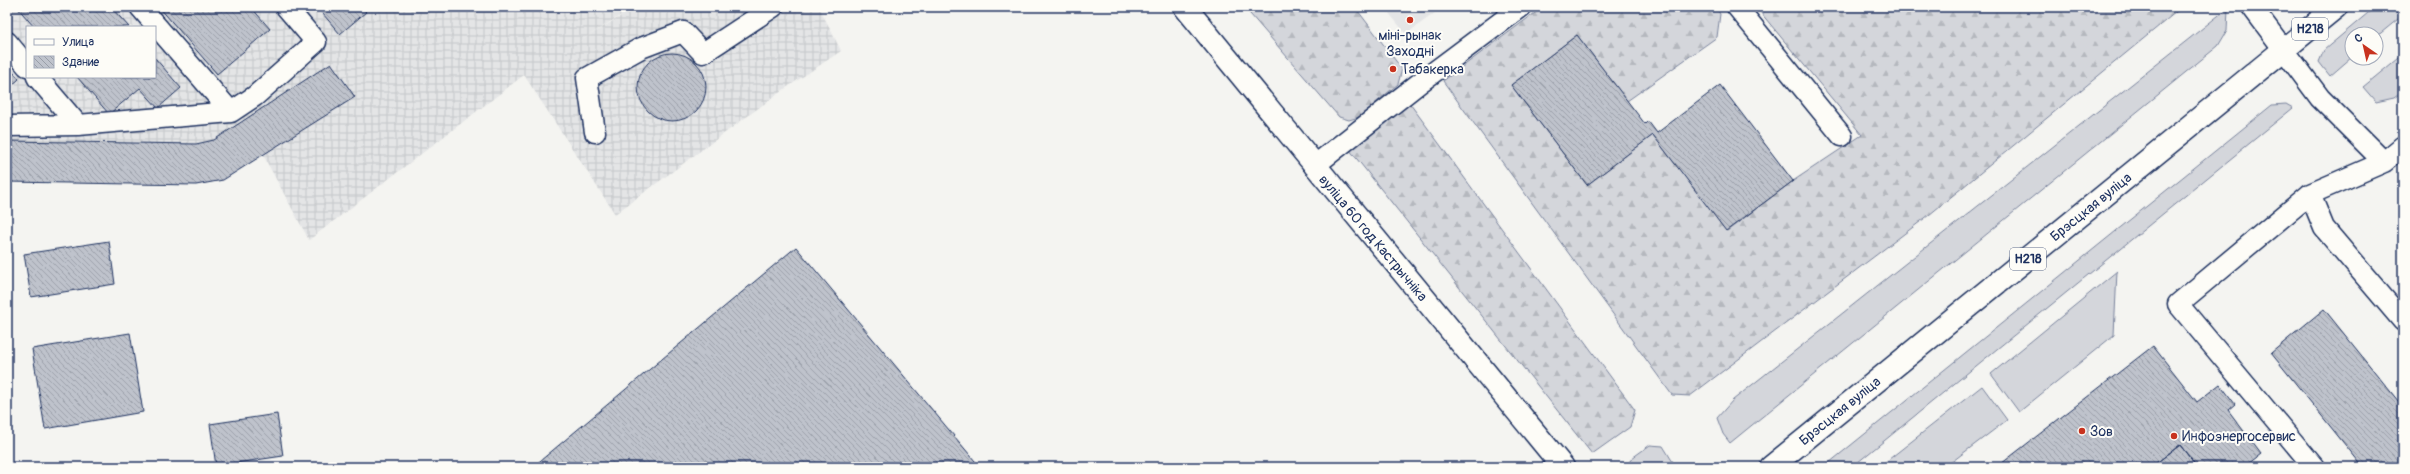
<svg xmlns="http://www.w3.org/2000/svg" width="2410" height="474" viewBox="0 0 2410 474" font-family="Pangolin,sans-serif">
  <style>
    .built { fill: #e4e5e6 }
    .industrial { fill: url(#industrial-grid); fill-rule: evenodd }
    .grass { fill: #d4d6db; stroke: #78829c }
    .forest { fill: url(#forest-firs); stroke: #78829c }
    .building { fill: url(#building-back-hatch); stroke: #1b2f5e }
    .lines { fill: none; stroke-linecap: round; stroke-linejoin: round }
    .service-casing { stroke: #1b2f5e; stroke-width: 23 }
    .tertiary-casing { stroke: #1b2f5e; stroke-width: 25 }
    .primary-casing { stroke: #1b2f5e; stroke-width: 25 }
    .service { stroke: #fdfcf7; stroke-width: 20 }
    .tertiary { stroke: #fdfcf7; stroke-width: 22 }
    .primary { stroke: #fdfcf7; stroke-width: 22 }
    .poi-dot { fill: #c8321e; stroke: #fdfcf7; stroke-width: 1.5 }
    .labels { text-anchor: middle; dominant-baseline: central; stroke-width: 4; stroke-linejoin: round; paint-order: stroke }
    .shield { fill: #fdfcf7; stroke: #5f6c8c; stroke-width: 1 }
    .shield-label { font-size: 13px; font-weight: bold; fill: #1b2f5e }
    .poi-label { font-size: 14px; fill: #1b2f5e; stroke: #fdfcf7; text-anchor: start }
    .street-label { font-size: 14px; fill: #1b2f5e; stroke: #fdfcf7 }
  </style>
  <defs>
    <pattern id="industrial-grid" width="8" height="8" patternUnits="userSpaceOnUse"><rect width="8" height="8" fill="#e4e5e6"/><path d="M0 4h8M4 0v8" fill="none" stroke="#c3c5c8"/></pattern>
    <pattern id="forest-firs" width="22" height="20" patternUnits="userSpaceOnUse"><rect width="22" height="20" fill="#d4d6db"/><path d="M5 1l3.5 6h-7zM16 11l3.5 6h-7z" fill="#b5b8be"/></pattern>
    <pattern id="building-back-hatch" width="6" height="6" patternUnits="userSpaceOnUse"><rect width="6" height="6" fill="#bfc3cc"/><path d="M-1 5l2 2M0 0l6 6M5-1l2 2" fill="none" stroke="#9a9fa9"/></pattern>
  </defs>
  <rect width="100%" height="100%" fill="#f4f4f1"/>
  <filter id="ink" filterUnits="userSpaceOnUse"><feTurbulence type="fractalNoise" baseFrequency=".025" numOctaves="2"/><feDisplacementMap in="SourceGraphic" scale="8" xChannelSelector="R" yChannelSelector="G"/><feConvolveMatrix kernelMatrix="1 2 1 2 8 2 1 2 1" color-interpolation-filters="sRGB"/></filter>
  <g filter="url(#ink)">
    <path class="built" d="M1384 7H1443L1406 34Z"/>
    <path class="industrial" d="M7 7H634L580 41 636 7H819L841 51 783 90 615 214 524 75 309 240 263 155 223 180 196 185 7 182ZM27 27H155V77H27Z"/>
    <path class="grass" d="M2375 7H2403V15L2376 37V34H2352V57L2330 76 2319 62 2324 50Z
      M2228 8 2227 31 2218 46 1730 443 1723 434 1717 418 1733 400Z
      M2403 54V91L2394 98 2376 102 2363 87Z
      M2286 104 2293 108 1852 467H1824L2272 105Z
      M2117 271 2114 335 2019 412 1991 374Z
      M1982 386 2007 420 1945 467H1879Z
      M1650 445 1663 446 1676 467H1626L1632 458Z"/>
    <path class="forest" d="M1244 7H1355L1402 69 1398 84 1359 117 1349 120 1339 117Z
      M1543 7H1715L1720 14 1717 37 1627 101 1577 35 1511 85 1587 185 1653 135 1727 231 1793 181 1862 135 1756 7H2182L1929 215 1690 396 1672 395 1443 81Z
      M1405 97 1635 410 1630 427 1592 454 1345 144Z"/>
    <path class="building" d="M17 7H111L129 27H34Z
      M159 7H251L270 29 217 74Z
      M317 7H361L366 12 340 34Z
      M1577 35 1645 124 1648 121 1657 133 1720 85 1793 181 1726 231 1653 135 1587 185 1511 85Z
      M638 87a34 34 0 1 1 68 0a34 34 0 1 1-68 0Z
      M155 58 181 88 158 108 140 88 109 114 77 77H155Z
      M331 63 355 97 223 180 196 185 7 182V141L196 144 214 140Z
      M7 65 19 79 7 90Z
      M109 241 115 284 31 297 24 254Z
      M796 247 980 467H535L534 466Z
      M2324 309 2403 407V467H2363L2271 353Z
      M130 333 143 412 45 429 32 349Z
      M2153 346 2197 402 2220 384 2235 404 2228 410 2261 454 2244 467H2197L2180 445 2151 467H1997Z
      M277 414 283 456 216 466 210 424Z
      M2180 445 2197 467H2151Z"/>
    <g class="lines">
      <defs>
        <path id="service" d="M140 7 231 112
          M1737 7 1842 136
          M2252 7 2320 98 2384 162 2403 146
          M7 42 27 66
          M37 77 78 125
          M7 126 78 125 231 112 255 96 316 42 286 7
          M595 132 587 78 641 48 683 32 703 53 773 7
          M1314 166 1422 81 1521 7
          M2310 194 2324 228 2403 321
          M2314 467 2178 304 2310 194 2384 162"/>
        <path id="tertiary" d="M1185 7 1563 467"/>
        <path id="primary" d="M1771 467 2336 7"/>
      </defs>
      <use href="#service" class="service-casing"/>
      <use href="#tertiary" class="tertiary-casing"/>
      <use href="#primary" class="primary-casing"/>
      <use href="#service" class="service"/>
      <use href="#tertiary" class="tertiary"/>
      <use href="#primary" class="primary"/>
    </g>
  </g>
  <g class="poi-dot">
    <circle cx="1410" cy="20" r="4"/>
    <circle cx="1393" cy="69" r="4"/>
    <circle cx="2082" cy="431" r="4"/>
    <circle cx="2174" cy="436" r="4"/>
  </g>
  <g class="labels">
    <g class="shield">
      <rect x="2292" y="18" width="36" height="22" rx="3"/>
      <rect x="2010" y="248" width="36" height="22" rx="3"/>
    </g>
    <g class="shield-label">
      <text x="2310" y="29">Н218</text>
      <text x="2028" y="259">Н218</text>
    </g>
    <g class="poi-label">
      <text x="1410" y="35" text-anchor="middle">міні-рынак<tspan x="1410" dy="16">Заходні</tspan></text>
      <text x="1401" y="69">Табакерка</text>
      <text x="2090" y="431">Зов</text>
      <text x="2182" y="436">Инфоэнергосервис</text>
    </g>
    <g class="street-label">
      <text transform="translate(2091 207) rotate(-39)">Брэсцкая вуліца</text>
      <text transform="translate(1373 238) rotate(50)">вуліца 60 год Кастрычніка</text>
      <text transform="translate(1840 411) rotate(-39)">Брэсцкая вуліца</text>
    </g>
  </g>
  <rect width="2410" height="474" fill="none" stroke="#fdfcf7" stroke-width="24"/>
  <rect x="12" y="12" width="2386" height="450" fill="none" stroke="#1b2f5e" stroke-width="1.5" filter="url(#ink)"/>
  <rect x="26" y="26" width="130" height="52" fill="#fdfcf7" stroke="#a3aaba"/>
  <rect x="34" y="39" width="20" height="6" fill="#fdfcf7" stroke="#a3aaba"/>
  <text x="62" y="46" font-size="12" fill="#1b2f5e">Улица</text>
  <rect x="34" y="56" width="20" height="12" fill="url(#building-back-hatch)" stroke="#a3aaba"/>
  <text x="62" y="66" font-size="12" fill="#1b2f5e">Здание</text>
  <g transform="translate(2364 46) rotate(326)"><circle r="19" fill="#fdfcf7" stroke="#a3aaba"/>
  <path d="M0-3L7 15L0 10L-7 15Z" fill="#c8321e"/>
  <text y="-6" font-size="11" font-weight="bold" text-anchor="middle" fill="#1b2f5e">С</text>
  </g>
</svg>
